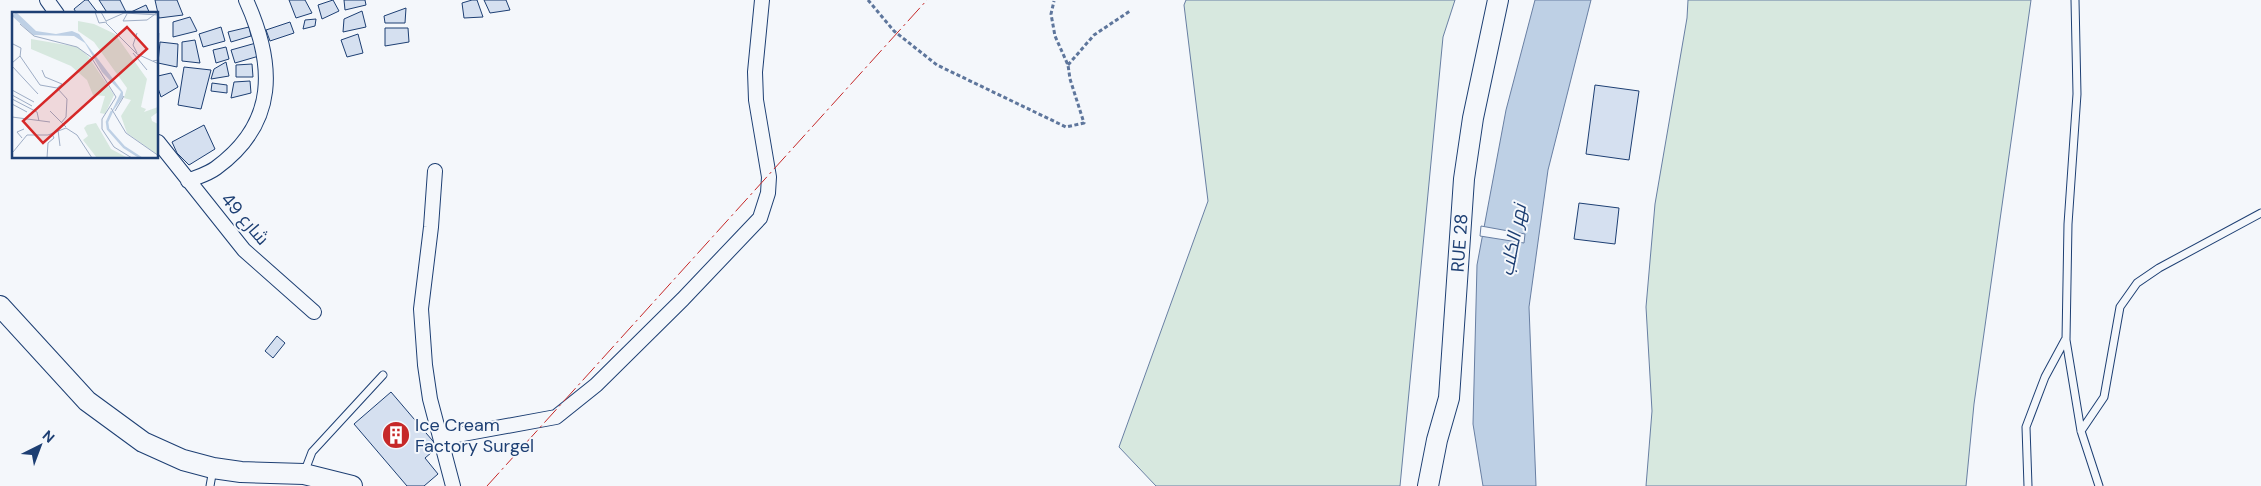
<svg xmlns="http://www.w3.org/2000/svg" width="2261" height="486" viewBox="0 0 2261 486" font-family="'DM Sans',Cairo,sans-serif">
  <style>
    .green { fill: #d7e8df; stroke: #687fa3 }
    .water { fill: #bed0e5; stroke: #687fa3 }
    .pier { fill: #f4f7fb; stroke: #687fa3 }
    .building { fill: #d5e0f0; stroke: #1d3f73 }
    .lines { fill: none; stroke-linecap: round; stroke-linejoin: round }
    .lane-casing { stroke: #1d3f73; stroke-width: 9 }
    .street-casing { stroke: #1d3f73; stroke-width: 16 }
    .secondary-casing { stroke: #1d3f73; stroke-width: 22 }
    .path { stroke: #5e769c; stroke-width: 3; stroke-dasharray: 4 2.5; stroke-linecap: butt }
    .lane { stroke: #f4f7fb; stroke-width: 7 }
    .street { stroke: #f4f7fb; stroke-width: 14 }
    .secondary { stroke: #f4f7fb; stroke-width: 20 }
    .power { stroke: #c62828; stroke-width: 1; stroke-dasharray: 18 4 2.5 4; stroke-linecap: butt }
    .labels { text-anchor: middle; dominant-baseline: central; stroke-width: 4; stroke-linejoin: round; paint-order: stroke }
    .street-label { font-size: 18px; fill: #1d3f73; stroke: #f4f7fb }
    .poi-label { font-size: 18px; fill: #1d3f73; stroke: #f4f7fb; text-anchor: start }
    .water-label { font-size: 19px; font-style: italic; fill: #1d3f73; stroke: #f4f7fb }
    .inset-river { fill: none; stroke: #bed0e5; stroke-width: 2.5 }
    .inset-road { fill: none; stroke: #9eadc5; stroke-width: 1 }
    .view { fill: #d62828; fill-opacity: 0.15; stroke: #d62828; stroke-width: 2.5 }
    .inset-edge { fill: none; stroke: #1d3f73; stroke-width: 2.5 }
  </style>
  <rect width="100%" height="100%" fill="#f4f7fb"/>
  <path class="green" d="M1186 0H1455L1443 37 1400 486H1156L1119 447 1208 201 1184 5Z
    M1688 0H2031L1974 404 1966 486H1646L1652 411 1646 307 1655 204 1687 18Z"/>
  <path class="water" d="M1535 0H1591L1548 170 1529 307 1536 486H1483L1473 424 1477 265 1506 110Z"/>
  <path class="pier" d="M1481 226 1525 234 1524 243 1480 236Z"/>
  <path class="building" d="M85 0H88L98 13 77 14 74 9Z
    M99 0H120L127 14H108Z
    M155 0H177L183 15 159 18Z
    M289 0H305L312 13 296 18Z
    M333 0 339 11 322 19 318 5Z
    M344 0H365L366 5 345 10Z
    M472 0H477L483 17 464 18 462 3Z
    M484 0H506L510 10 490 13Z
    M146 5 150 14H131V12Z
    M406 8 405 23H385L384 16Z
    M362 11 366 27 343 32 344 19Z
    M190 17 197 31 173 37V22Z
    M316 19 315 26 303 29 305 20Z
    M290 22 294 33 270 41 266 30Z
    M221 27 225 41 203 47 199 34Z
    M249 27 251 36 231 42 228 32Z
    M385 28H408L409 42 385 46Z
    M358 34 363 53 347 57 341 40Z
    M195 40 200 63 182 61V42Z
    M160 42 178 44 177 67 158 63Z
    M256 43 259 56 235 63 231 50Z
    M226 47 229 59 216 63 213 50Z
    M226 62 229 76 211 79 214 69Z
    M252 64 253 77H236V65Z
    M184 67 211 70 201 109 178 105Z
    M171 73 178 87 161 97 158 88V76Z
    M250 81 251 93 231 98 234 82Z
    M212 83 227 85V93L211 91Z
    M1595 85 1639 91 1629 160 1586 154Z
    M204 125 215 149 189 165 177 153 172 142Z
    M1579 203 1619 208 1615 244 1574 239Z
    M277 336 285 343 273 358 265 351Z
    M391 392 438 447 425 458 438 474 424 486H407L354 424Z"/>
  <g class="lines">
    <defs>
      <path id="lane" d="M2075 0 2077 94 2068 224 2066 340 2081 431 2099 486
        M2081 431 2104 397 2120 307 2137 283 2159 268 2261 213
        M304 473 312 452 383 375
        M210 486 213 469
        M2028 486 2026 427 2045 377 2065 340"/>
      <path id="street" d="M47 0 57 14
        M158 142 244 250 314 312
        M435 171 431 227 421 309 425 365 430 399 453 486
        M188 181C197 177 208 174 216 168 278 123 275 64 246 0
        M441 438 556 417 596 385 683 299 760 218 768 193 769 177 756 100 755 72 762 0"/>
      <g id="secondary">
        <path d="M0 306 87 401 143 442 183 460 213 468 241 472 304 474 352 486"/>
        <path id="s1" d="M1428 486 1437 440 1449 398 1464 179 1473 118 1498 0"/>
      </g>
    </defs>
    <use href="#lane" class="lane-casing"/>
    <use href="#street" class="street-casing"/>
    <use href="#secondary" class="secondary-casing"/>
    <path class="path" d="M868 0 894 31 937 65 1066 127 1084 123 1070 79 1068 65 1055 36 1051 14 1054 1
      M1068 65 1094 35 1130 11"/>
    <use href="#lane" class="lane"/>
    <use href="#street" class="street"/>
    <use href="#secondary" class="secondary"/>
    <path class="power" d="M487 486 927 0"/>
  </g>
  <defs>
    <symbol id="building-disc" viewBox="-11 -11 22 22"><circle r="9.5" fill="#c62828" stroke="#f4f7fb"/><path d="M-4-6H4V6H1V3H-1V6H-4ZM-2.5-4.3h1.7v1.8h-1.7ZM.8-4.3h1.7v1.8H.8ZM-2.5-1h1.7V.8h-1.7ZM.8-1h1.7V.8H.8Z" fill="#fff"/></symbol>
  </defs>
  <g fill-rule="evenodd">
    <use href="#building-disc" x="380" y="419" width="32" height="32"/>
  </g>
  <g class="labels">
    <g class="street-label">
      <text transform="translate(245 219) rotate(49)">شارع 49</text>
      <text stroke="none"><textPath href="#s1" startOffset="246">RUE 28</textPath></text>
    </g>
    <g class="poi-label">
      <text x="415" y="425">Ice Cream<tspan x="415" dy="21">Factory Surgel</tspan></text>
    </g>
    <g class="water-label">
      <text transform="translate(1513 240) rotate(-79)">نهر الكلب</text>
    </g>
  </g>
  <g transform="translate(12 12)">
    <rect width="146" height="146" fill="#f4f7fb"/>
    <path d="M66 9 82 12 103 22 135 67 129 95 134 97 132 100 146 95V100L139 105 140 109 146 112V143L115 121 109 104 119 88 112 86 115 76 82 30 66 19ZM19 27 66 35 76 44 102 83 93 102 88 101 93 84 81 83 75 68 59 54 19 37ZM84 111 99 137 116 146H85L71 128 76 124 72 116 75 113Z" fill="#d7e8df"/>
    <path d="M4 0 24 19 44 22 60 19 67 22 111 80V85L98 103 109 80 90 60 73 31 62 24 21 23 0 4Z" fill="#bed0e5"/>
    <path class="inset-river" d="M100 99 95 110 96 117 112 135 129 146"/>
    <path class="inset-road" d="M83 0 87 11 95 10M89 0 94 9 112 1 147 3M115 2 111 9 135 8 146 0M94 11 125 42 147 52M8 12 22 24 65 35 79 45 104 85 90 107V117L102 135 120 146M1 32 9 36 8 45M121 41 135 58M125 41 121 33 125 21M141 49 146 48 147 21M0 51 8 44 28 73 45 76M0 54 26 82M30 58 33 65 50 72 45 76M45 76 55 87 54 105 49 111M0 78 22 90M0 83 20 94M0 87 25 100 27 109M0 92 15 100M99 96 114 121 147 144M38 99 54 115M103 99 112 84M0 105 38 110M46 118 48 134M10 126 5 120 12 117M1 140 15 123H36L54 116 65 123 80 146M35 146 36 131 42 126 40 122"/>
    <path class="view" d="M115 15 135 37 31 131 11 109Z"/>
    <rect width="146" height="146" class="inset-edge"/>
  </g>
  <g transform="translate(40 446) rotate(42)" stroke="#f4f7fb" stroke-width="4" paint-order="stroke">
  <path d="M0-4L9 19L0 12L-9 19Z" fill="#1d3f73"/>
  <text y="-8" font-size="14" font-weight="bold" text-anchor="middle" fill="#1d3f73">N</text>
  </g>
</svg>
